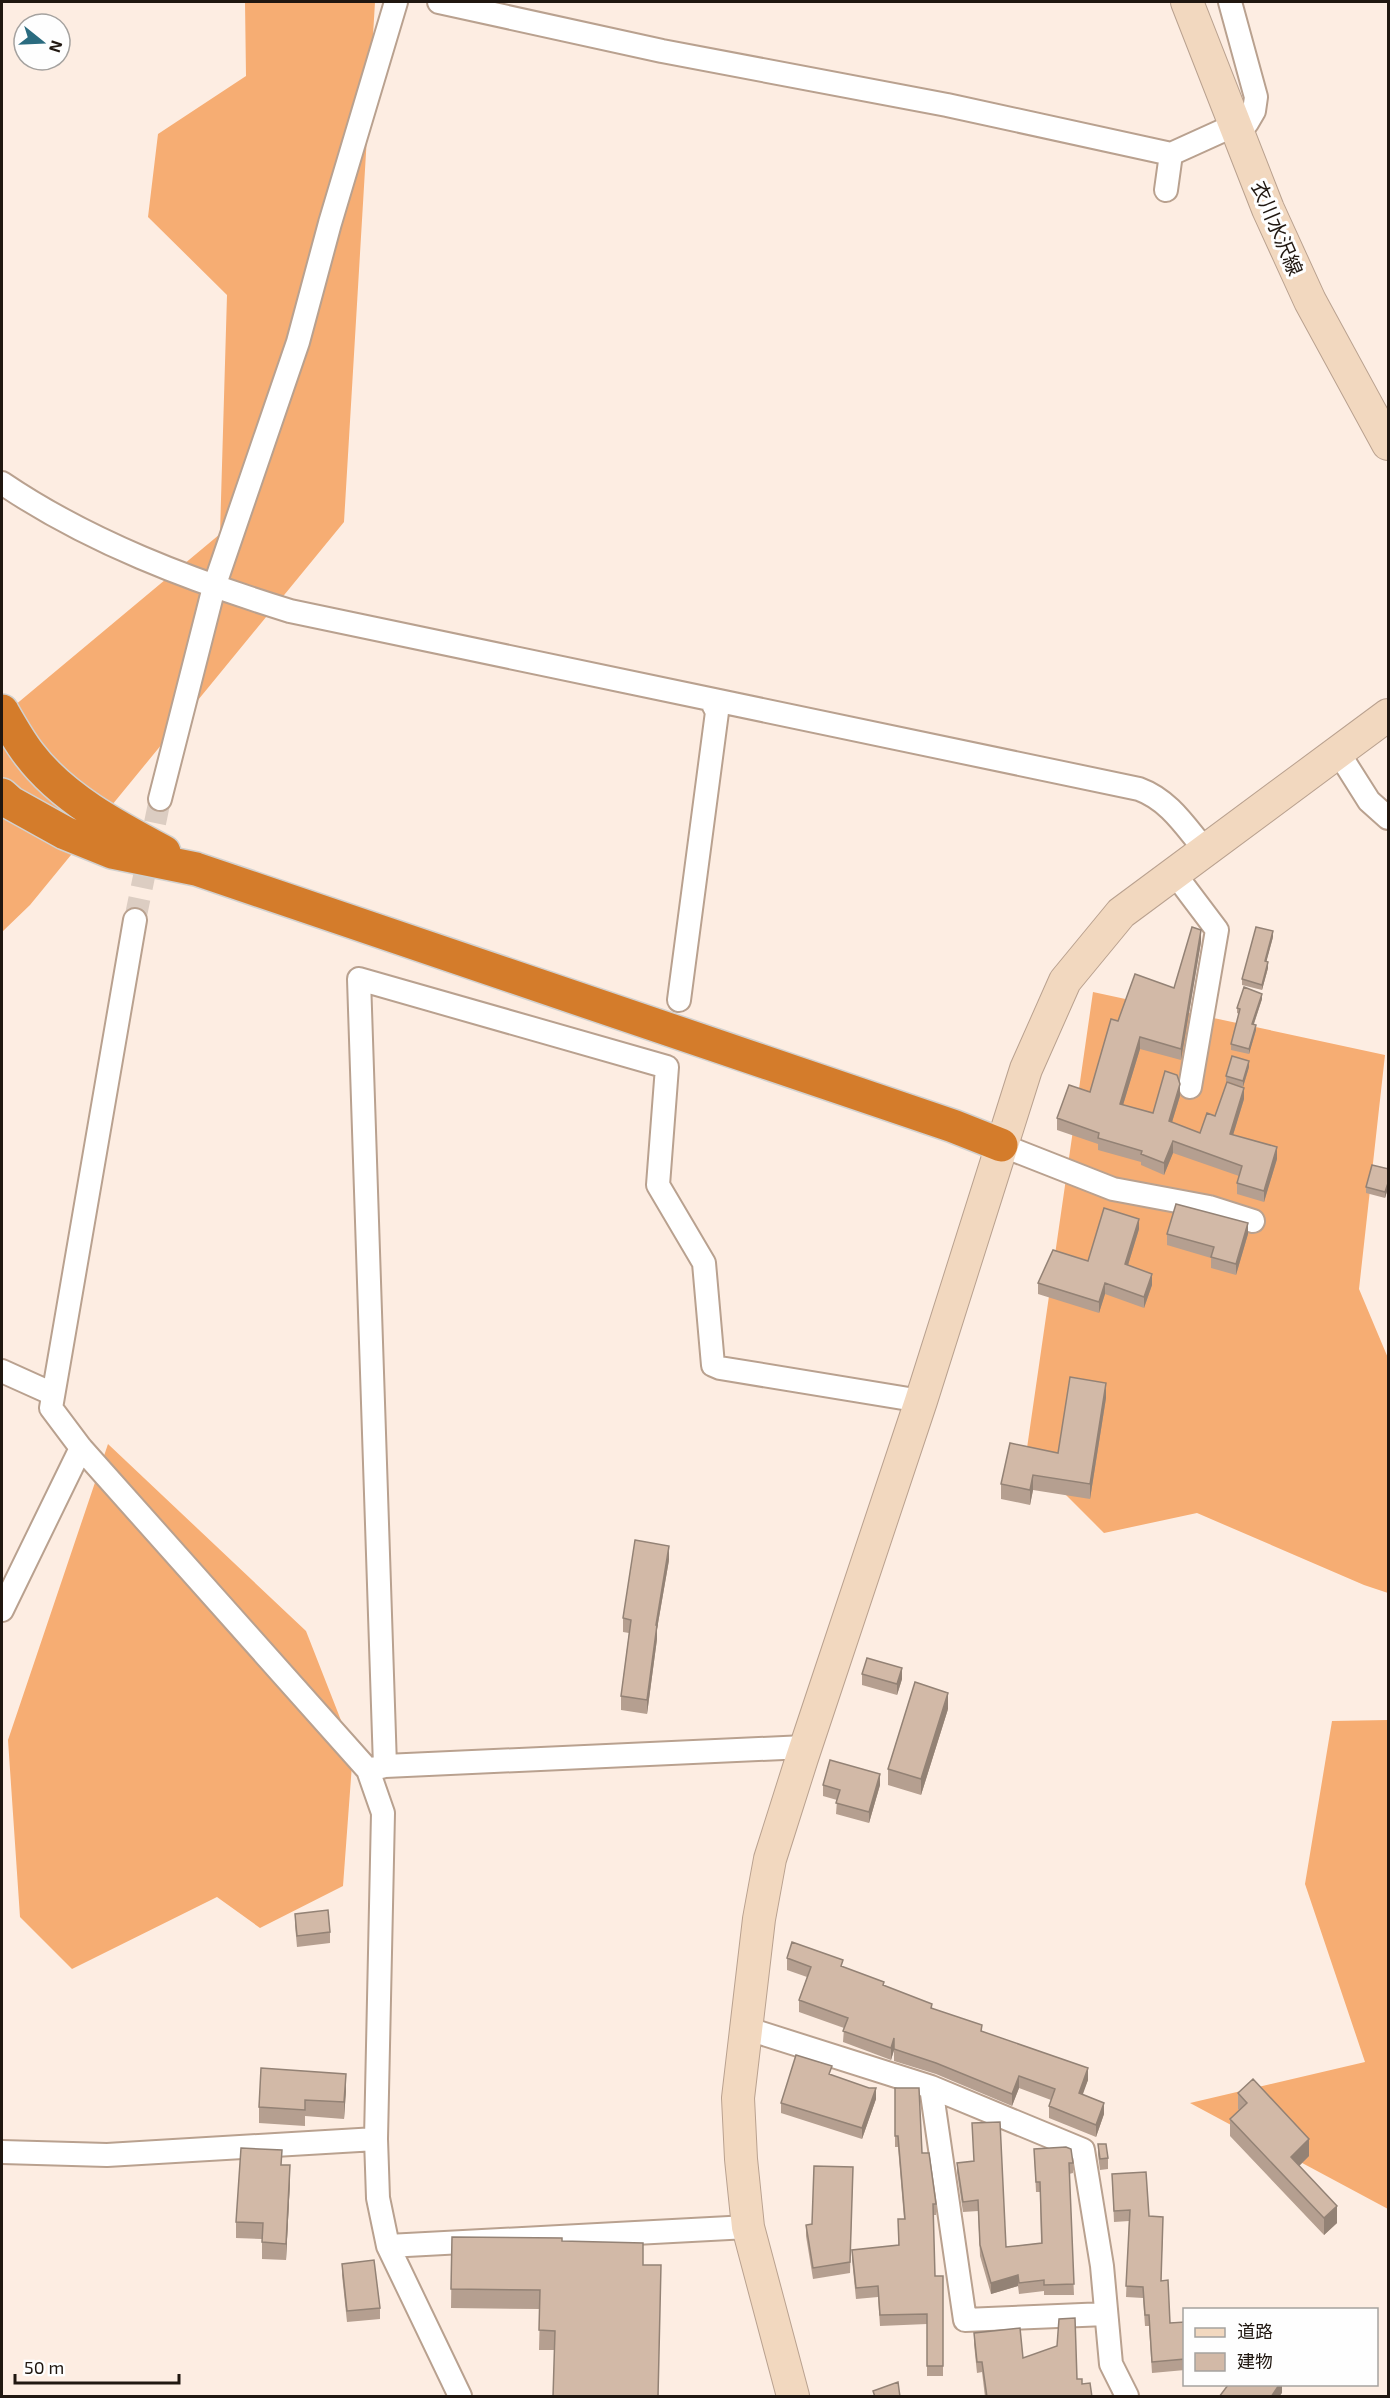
<svg xmlns="http://www.w3.org/2000/svg" width="1390" height="2398" viewBox="0 0 1390 2398" font-family="'Exo 2','Noto Sans JP',sans-serif">
  <style>
    .forest { fill: #f6ad73 }
    .lines { fill: none; stroke-linecap: round; stroke-linejoin: round }
    .street-tunnel { stroke: #dccdc2; stroke-width: 22; stroke-dasharray: 22 11; stroke-linecap: butt }
    .street-casing { stroke: #b9a18f; stroke-width: 26 }
    .secondary-casing { stroke: #b9a18f; stroke-width: 34 }
    .highway-casing { stroke: #d2d1cf; stroke-width: 36 }
    .street { stroke: #fff; stroke-width: 22 }
    .secondary { stroke: #f2d8bf; stroke-width: 32 }
    .highway { stroke: #d47c2b; stroke-width: 33 }
    .wall { fill: #b59f90 }
    .shaded-wall { fill: #938275 }
    .building { fill: #d2b9a7; stroke: #938275; stroke-width: 1.5 }
    .labels { text-anchor: middle; dominant-baseline: central; stroke-width: 6; stroke-linejoin: round; paint-order: stroke }
    .street-label { font-size: 20px; fill: #201710; stroke: #fefefe }
  </style>
  <rect width="100%" height="100%" fill="#fdede2"/>
  <path class="forest" d="M245 2H375L344 522 30 905 2 932V716L220 534 227 295 148 217 158 134 246 76Z
    M1093 992 1385 1055 1359 1289 1388 1358V1593L1364 1585 1197 1513 1104 1533 1026 1455Z
    M108 1444 306 1631 353 1751 343 1886 260 1928 217 1897 72 1969 20 1917 8 1740Z
    M1388 1720V2209L1190 2103 1365 2062 1305 1884 1332 1721Z"/>
  <g class="lines">
    <path class="street-tunnel" d="M135 920 160 799"/>
    <defs>
      <path id="street" d="M439 2 662 51 947 105 1171 154 1235 125 1247 123 1254 111 1256 97 1230 2
        M1166 190 1171 154
        M2 483C89 542 190 580 290 611L1139 789C1169 800 1185 826 1205 850
        M1338 752 1369 801 1388 818
        M160 799 214 587 298 342 330 223 396 2
        M1174 873 1217 930 1190 1087
        M135 920 51 1408 81 1448 368 1770 383 1813 376 2139 378 2198 388 2246 460 2396
        M679 1000 717 712 711 700
        M1001 1145 1113 1189 1209 1207 1253 1221
        M2 1371 53 1394
        M2 1610 81 1448
        M385 1766 359 979 667 1067 658 1185 704 1263 713 1365 720 1368 921 1401
        M372 1769 385 1766 805 1747
        M745 2028 931 2087 1083 2150 1102 2266 1111 2364 1127 2396
        M931 2087 965 2320 1106 2314
        M2 2152 107 2155 376 2139
        M388 2246 748 2227"/>
      <path id="secondary" d="M1187 2 1268 209 1310 301 1388 444
        M793 2396 748 2227 741 2159 738 2098 759 1919 770 1859 802 1758 921 1401 1026 1069 1065 981 1121 913 1388 715"/>
      <path id="highway" d="M2 711C10 725 19 741 29 754 62 798 117 827 164 852
        M2 795 11 803 65 833 112 852 196 869 953 1126 1001 1145"/>
    </defs>
    <use href="#street" class="street-casing"/>
    <use href="#secondary" class="secondary-casing"/>
    <use href="#highway" class="highway-casing"/>
    <use href="#street" class="street"/>
    <use href="#secondary" class="secondary"/>
    <use href="#highway" class="highway"/>
  </g>
  <path class="wall" d="M1273 937 1266 962 1268 968 1262 990 1242 985V979Z
    M1201 942 1181 1060 1140 1049 1123 1105 1153 1113 1180 1096 1172 1122 1200 1133 1215 1116 1244 1099 1233 1135 1277 1159 1264 1202 1237 1194V1183L1239 1176 1173 1153 1164 1175 1141 1165V1162L1098 1150V1144L1057 1130V1118L1090 1092 1118 1021 1174 988Z
    M1262 999 1254 1024 1256 1030 1249 1054 1231 1050V1044L1239 1014 1237 1013V1008Z
    M1249 1067 1243 1087 1226 1081V1076Z
    M1389 1169V1185L1385 1198 1366 1193V1187Z
    M1139 1229 1128 1265 1152 1285 1144 1308 1105 1294 1099 1313 1038 1294V1283L1088 1261Z
    M1167 1234H1248L1236 1275 1211 1268V1258L1167 1245Z
    M1106 1398 1090 1499 1033 1490 1030 1505 1001 1499V1484L1058 1453Z
    M669 1560 657 1629V1639L647 1714 621 1710V1696L629 1633 623 1632V1618Z
    M862 1674 902 1679 897 1695 862 1685Z
    M948 1709 921 1795 888 1785V1769Z
    M823 1785H880L869 1823 836 1814 837 1800 823 1796Z
    M295 1914 330 1932V1943L297 1947 295 1925Z
    M787 1958 843 1967 1088 2080 1082 2094 1104 2114 1096 2137 1049 2118V2106L1051 2100 1019 2088 1012 2106 936 2074 894 2061V2050L891 2060 843 2042 844 2028 799 2012V2000L807 1977 787 1970Z
    M832 2075 876 2099 862 2139 781 2113V2103Z
    M895 2088 922 2153 936 2204V2215H933L935 2276H943V2376H927V2324L880 2326 878 2297 856 2299 852 2260V2250L898 2245 904 2219 898 2147H895Z
    M346 2090 344 2119 305 2116V2126L259 2123V2107Z
    M1238 2093 1309 2156 1299 2166 1337 2223 1324 2235 1230 2136V2119L1239 2110 1238 2109Z
    M1098 2144 1108 2158V2169L1100 2170 1098 2155Z
    M1034 2149 1073 2163V2173L1069 2174 1074 2295H1044V2291L1019 2294 1018 2286 991 2294 980 2256 978 2211 963 2212 957 2173V2163L1006 2247 1041 2243 1040 2192H1036Z
    M282 2165 290 2181 286 2260 262 2259V2239L236 2238V2222Z
    M853 2167 850 2273 813 2279 806 2236V2225L812 2224Z
    M1112 2174 1149 2216 1163 2228 1161 2281 1170 2323 1185 2322V2370L1152 2373 1149 2326H1145L1143 2298 1126 2297 1129 2221 1114 2222Z
    M452 2237 562 2238 554 2350H539L540 2309 451 2308Z
    M342 2264 380 2308V2319L347 2322 342 2275Z
    M974 2333 1023 2358 1077 2379 1092 2397H985L982 2372 977 2373 974 2344Z"/>
  <path class="shaded-wall" d="M1201 930V942L1181 1060V1049Z
    M1273 931V937L1265 967V961Z
    M1268 962V968L1262 990V985Z
    M1262 994V999L1252 1029V1024Z
    M1256 1025V1030L1249 1054V1049Z
    M1140 1037V1049L1120 1115V1104Z
    M1249 1061V1067L1243 1087V1081Z
    M1180 1084V1096L1169 1132V1121Z
    M1244 1088V1099L1230 1145V1134Z
    M1173 1141V1153L1164 1175V1163Z
    M1277 1147V1159L1264 1202V1191Z
    M1389 1180V1185L1385 1198V1192Z
    M1139 1219V1229L1125 1275V1264Z
    M1248 1223V1234L1236 1275V1264Z
    M1152 1274V1285L1144 1308V1297Z
    M1105 1283V1294L1099 1313V1302Z
    M1106 1383V1398L1090 1499V1484Z
    M1033 1475V1490L1030 1505V1490Z
    M669 1546V1560L657 1629V1639L647 1714V1700L656 1625Z
    M902 1668V1679L897 1695V1684Z
    M948 1693V1709L921 1795V1779Z
    M880 1774V1785L869 1823V1812Z
    M894 2038V2050L891 2060V2048Z
    M1088 2068V2080L1079 2105V2093Z
    M346 2074V2090L344 2119V2102Z
    M1019 2076V2088L1012 2106V2094Z
    M876 2088V2099L862 2139V2128Z
    M1104 2103V2114L1096 2137V2125Z
    M1309 2139V2156L1291 2174V2157Z
    M290 2165V2181L286 2260V2244Z
    M1337 2206V2223L1324 2235V2218Z
    M1018 2275V2286L991 2294V2283Z
    M1279 2385H1282V2393L1279 2397H1271Z"/>
  <path class="building" d="M1192 927 1201 930 1181 1049 1140 1037 1120 1104 1153 1113 1165 1071 1177 1075 1180 1084 1169 1121 1200 1133 1207 1113 1215 1116 1227 1082 1244 1088 1230 1134 1277 1147 1264 1191 1237 1183 1242 1166 1173 1141 1164 1163 1141 1154 1142 1151 1098 1138 1099 1133 1057 1118 1069 1085 1090 1092 1111 1019 1118 1021 1135 974 1174 988Z
    M1256 927 1273 931 1265 961 1268 962 1262 985 1242 979Z
    M1244 987 1262 994 1252 1024 1256 1025 1249 1049 1231 1044 1240 1009 1237 1008Z
    M1232 1056 1249 1061 1243 1081 1226 1076Z
    M1372 1165 1389 1169V1180L1385 1192 1366 1187Z
    M1176 1204 1248 1223 1236 1264 1211 1257 1214 1247 1167 1234Z
    M1104 1208 1139 1219 1125 1264 1152 1274 1144 1297 1105 1283 1099 1302 1038 1283 1053 1250 1088 1261Z
    M1070 1377 1106 1383 1090 1484 1033 1475 1030 1490 1001 1484 1010 1443 1058 1453Z
    M635 1540 669 1546 656 1625H657L647 1700 621 1696 631 1620 623 1618Z
    M867 1658 902 1668 897 1684 862 1674Z
    M915 1682 948 1693 921 1779 888 1769Z
    M830 1760 880 1774 869 1812 836 1803 840 1790 823 1785Z
    M328 1910 330 1932 297 1936 295 1914Z
    M792 1942 843 1960 841 1966 884 1982 883 1985 932 2004 931 2008 982 2025 981 2031 1088 2068 1079 2093 1104 2103 1096 2125 1049 2106 1055 2089 1019 2076 1012 2094 936 2063 894 2049V2038L891 2048 843 2031 848 2018 799 2000 811 1967 787 1958Z
    M796 2055 832 2066 829 2074 869 2088H876L862 2128 781 2103Z
    M261 2068 346 2074 344 2102 305 2100V2110L259 2107Z
    M1253 2079 1309 2139 1291 2157 1337 2206 1324 2218 1230 2119 1247 2103 1238 2093Z
    M895 2088H919L922 2153H929L936 2204H933L935 2276H943V2366H927V2314L880 2315 878 2286 856 2288 852 2250 899 2245 898 2219H905L898 2136H895Z
    M1000 2122 1006 2247 1042 2243 1040 2182H1036L1034 2149 1066 2147 1071 2149 1073 2163H1069L1074 2284 1044 2285V2280L1019 2283 1018 2275 991 2283 980 2245 978 2200 963 2202 957 2163 974 2161 972 2123Z
    M1098 2144H1106L1108 2158 1100 2159Z
    M241 2148 282 2150 281 2165H290L286 2244 262 2242 263 2223 236 2222Z
    M814 2166 853 2167 850 2262 813 2268 806 2225 812 2224Z
    M1146 2172 1149 2216 1163 2217 1161 2281 1168 2280 1170 2323 1185 2322V2359L1152 2362 1149 2315H1145L1143 2287 1126 2286 1130 2210 1114 2211 1112 2174Z
    M452 2237 562 2238V2241L643 2243V2265H661L658 2397H553L555 2331 539 2330 540 2290 451 2289Z
    M374 2260 380 2308 347 2311 342 2264Z
    M1075 2318 1077 2379H1082V2384L1090 2383 1092 2397H987L982 2362H977L974 2333 1020 2328 1023 2358 1057 2346 1059 2319Z
    M898 2382 900 2397H875L873 2391Z
    M1228 2385H1279L1271 2397H1219Z"/>
  <g class="labels">
    <g class="street-label">
      <text transform="translate(1278 228) rotate(67)">衣川水沢線</text>
    </g>
  </g>
  <rect width="1390" height="2398" fill="none" stroke="#201710" stroke-width="6"/>
  <rect x="1183" y="2308" width="195" height="78" fill="#fefefe" stroke="#a5a29f" stroke-width="1.5"/>
  <rect x="1195" y="2328" width="30" height="9" fill="#f2d8bf" stroke="#a5a29f" stroke-width="1.5"/>
  <text x="1237" y="2338" font-size="18" fill="#201710">道路</text>
  <rect x="1195" y="2353" width="30" height="18" fill="#d2b9a7" stroke="#a5a29f" stroke-width="1.5"/>
  <text x="1237" y="2368" font-size="18" fill="#201710">建物</text>
  <g transform="translate(42 42) rotate(108)"><circle r="28" fill="#fefefe" stroke="#a5a29f" stroke-width="1.5"/>
  <path d="M0-4.5L10 22L0 15L-10 22Z" fill="#2a6b7f"/>
  <text y="-9" font-size="16" font-weight="bold" text-anchor="middle" fill="#201710">N</text>
  </g>
  <path d="M15 2374v9h164v-9" fill="none" stroke="#201710" stroke-width="3"/>
  <text x="24" y="2374" font-size="18" fill="#201710" stroke="#fefefe" stroke-width="4.5" paint-order="stroke">50 m</text>
</svg>
